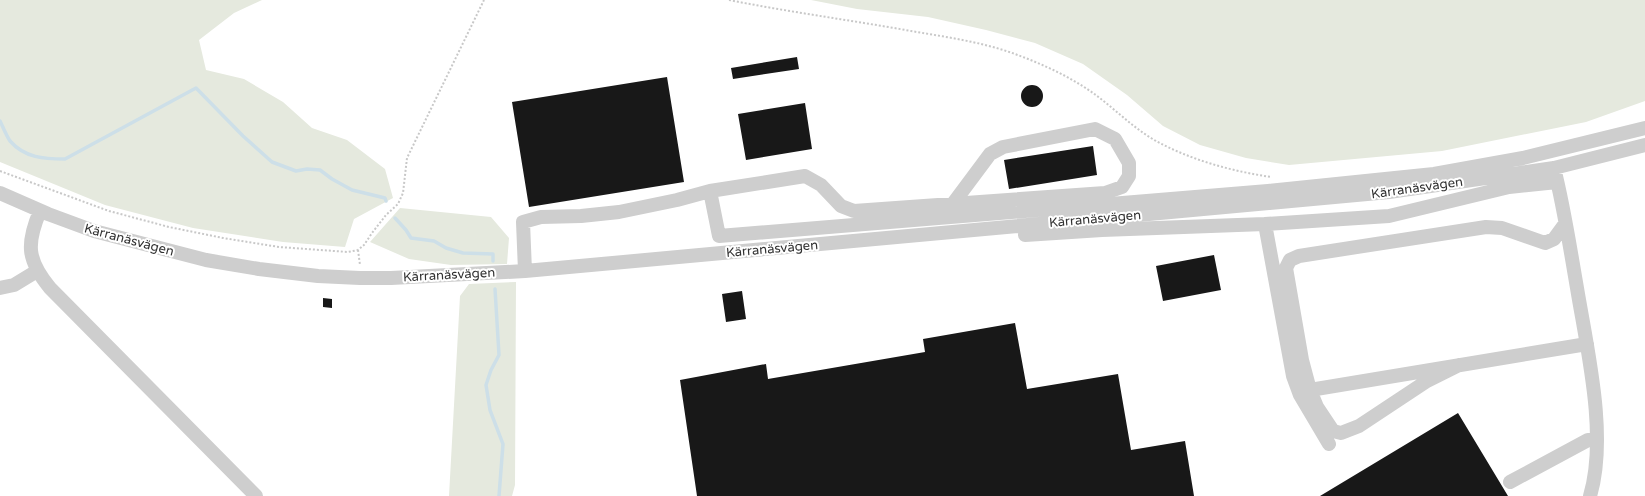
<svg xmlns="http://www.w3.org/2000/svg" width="1645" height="496" viewBox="0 0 1645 496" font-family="'Varela Round',sans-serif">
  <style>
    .green { fill: #e5e9de }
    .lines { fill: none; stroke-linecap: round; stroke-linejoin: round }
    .stream { stroke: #cddfe8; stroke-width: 3.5 }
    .building { fill: #181818 }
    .path { stroke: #c8c8c8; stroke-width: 2; stroke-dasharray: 2 2; stroke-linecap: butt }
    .minor { stroke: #cecece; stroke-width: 14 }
    .labels { text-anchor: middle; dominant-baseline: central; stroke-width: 4; stroke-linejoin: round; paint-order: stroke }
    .street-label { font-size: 13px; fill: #313131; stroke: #fff }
  </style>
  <rect width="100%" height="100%" fill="#fff"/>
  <path class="green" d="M0 0H262L234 13 199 40 206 70 244 79 283 102 312 128 347 140 385 169 393 198 354 219 345 247 283 242 193 228 105 205 0 162Z
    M811 0H1645V101L1586 122 1442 151 1289 165 1246 158 1200 145 1163 126 1127 95 1083 64 1035 43 986 30 928 17 857 9Z
    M400 208 491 217 509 238 507 264 451 265 409 259 370 242Z
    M516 282 515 485 512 496H449L460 296 469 284Z"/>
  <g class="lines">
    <path class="stream" d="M0 121C3 127 6 135 10 141 25 158 44 159 65 159L196 88 243 136 272 162 296 171 307 169 320 170 332 179 352 190 385 198 386 201
      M395 218 406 230 411 238 434 241 446 248 463 253 493 254V261
      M495 289 499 355 491 370 486 385 490 410 503 444 499 496"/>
  </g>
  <path class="building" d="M797 57 799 69 733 79 731 68Z
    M667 77 684 182 529 207 512 102Z
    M1021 96a11 11 0 1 1 22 0a11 11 0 1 1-22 0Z
    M805 103 812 149 746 160 738 114Z
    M1093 146 1097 175 1009 189 1004 160Z
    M1214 255 1221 290 1163 301 1156 266Z
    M742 291 746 319 726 322 722 294Z
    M323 298 332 299V308L323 307Z
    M1015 323 1027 389 1118 374 1131 450 1185 441 1194 496H697L680 380 766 364 768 379 925 352 923 339Z
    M1458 413 1508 496H1320Z"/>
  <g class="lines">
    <path class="path" d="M729 0C789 12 850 20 911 31 946 37 982 42 1015 54 1042 64 1069 76 1093 93 1114 108 1133 128 1156 141 1191 160 1231 171 1271 177
      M0 171 109 211 169 227 223 238 279 247 348 252 358 250 364 245 372 233 386 215 398 204 403 193 407 158 484 0
      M358 250 360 265"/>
    <path class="minor" d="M1554 168C1564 207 1570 248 1577 288 1587 349 1608 436 1590 496
      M710 191 719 236 1268 191 1434 174 1523 158 1645 128
      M0 193 48 214 94 231 206 260 259 269 318 276 360 278H391L525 271 1389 192 1554 168 1645 145
      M40 211C26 244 27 260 50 288L256 496
      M1265 224 1389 216 1509 187 1557 182
      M1025 235 1102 230 1265 224 1293 376 1300 395 1329 444
      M525 271 523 222 541 217 581 216 619 212 677 200 710 191 805 176 821 185 841 206 854 211 1105 193 1122 187 1129 176V163L1115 139 1095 129 1003 147 990 154 952 205
      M0 288 14 285 37 271
      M1459 365 1427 381 1359 426 1341 433 1333 431 1317 407 1310 390 1302 360 1286 268 1290 260 1299 256 1486 227 1502 228 1545 243 1554 239 1565 224
      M1310 390 1587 344
      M1510 482 1588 440H1597"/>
  </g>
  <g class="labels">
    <g class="street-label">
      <text transform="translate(1417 188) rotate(-8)">Kärranäsvägen</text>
      <text transform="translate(1095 219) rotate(-5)">Kärranäsvägen</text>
      <text transform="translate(129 240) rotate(15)">Kärranäsvägen</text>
      <text transform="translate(772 249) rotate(-5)">Kärranäsvägen</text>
      <text transform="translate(449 275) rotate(-3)">Kärranäsvägen</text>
    </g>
  </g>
</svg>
